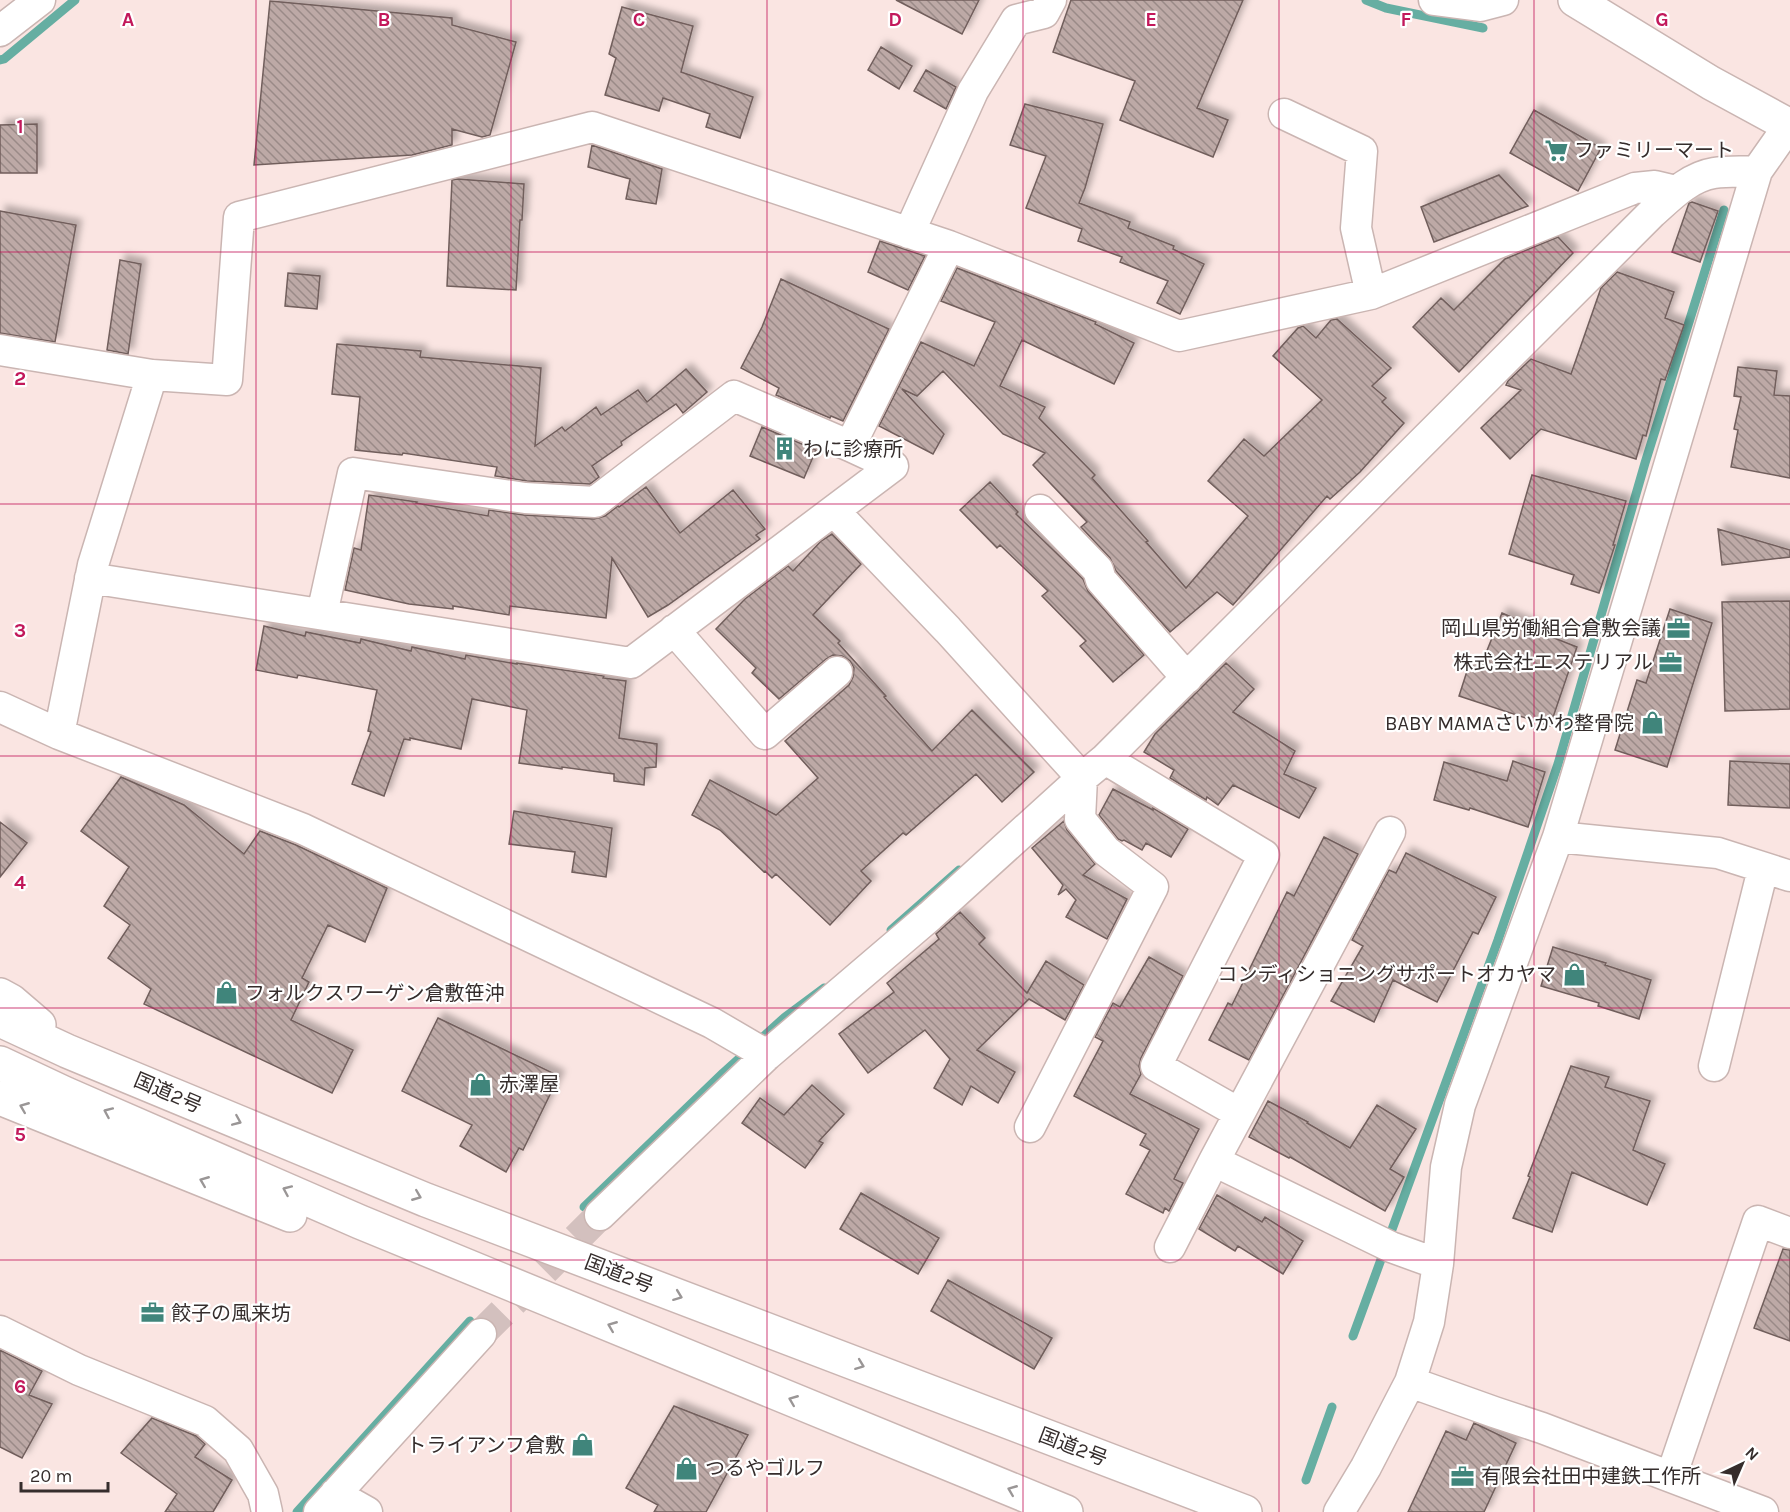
<svg xmlns="http://www.w3.org/2000/svg" width="1790" height="1512" viewBox="0 0 1790 1512" font-family="Karla,'Noto Sans JP',sans-serif">
  <style>
    .lines { fill: none; stroke-linecap: round; stroke-linejoin: round }
    .stream { stroke: #66aea2; stroke-width: 9 }
    .building { fill: url(#building-back-hatch); stroke: #715e5c; stroke-width: 1.5; filter: url(#shadow) }
    .minor-tunnel { stroke: #d3c0be; stroke-width: 30; stroke-dasharray: 30 15; stroke-linecap: butt }
    .minor-casing { stroke: #cab5b2; stroke-width: 33 }
    .tertiary-casing { stroke: #cab5b2; stroke-width: 36 }
    .trunk-casing { stroke: #cab5b2; stroke-width: 36 }
    .minor { stroke: #fff; stroke-width: 30 }
    .tertiary { stroke: #fff; stroke-width: 33 }
    .trunk { stroke: #fff; stroke-width: 33 }
    .oneway { stroke: #9a9696 }
    .grid { fill: none; stroke: #c2185b; stroke-width: 1.5; stroke-opacity: 0.55 }
    .labels { text-anchor: middle; dominant-baseline: central; stroke-width: 4.5; stroke-linejoin: round; paint-order: stroke }
    .poi-label { font-size: 20px; fill: #352d2c; stroke: #fff; text-anchor: start }
    .street-label { font-size: 20px; fill: #352d2c; stroke: #fff }
    .grid-label { font-size: 20px; text-anchor: middle; font-weight: bold; fill: #c2185b; stroke: #fff; stroke-width: 4.5; stroke-linejoin: round; paint-order: stroke }
  </style>
  <defs>
    <pattern id="building-back-hatch" width="6" height="6" patternUnits="userSpaceOnUse" patternTransform="scale(1.5)"><rect width="6" height="6" fill="#bda9a6"/><path d="M-1 5l2 2M0 0l6 6M5-1l2 2" fill="none" stroke="#9a8a87"/></pattern>
    <filter id="shadow"><feDropShadow dx="5.5" dy="-5.5" stdDeviation="3" flood-color="#0004"/></filter>
  </defs>
  <rect width="100%" height="100%" fill="#fae5e2"/>
  <g class="lines">
    <path class="stream" d="M1366 0 1386 8 1483 28
      M0 60 4 59 75 0
      M891 930 959 870
      M584 1207 723 1073 785 1017 824 988
      M1353 1336 1498 940 1558 764 1645 463 1724 210
      M1306 1480 1332 1407
      M297 1512 470 1321"/>
  </g>
  <path class="building" d="M896 0H979L962 34Z
    M1071 0H1243L1197 108 1228 120 1213 157 1120 120 1135 81 1053 52Z
    M270 1 452 18V25L516 42 490 135 482 137 452 129V145L412 155 254 165Z
    M622 7 693 26 681 72 753 97 740 138 706 127 710 114 663 98 659 111 605 95 616 58 609 54Z
    M881 47 912 66 899 89 868 70Z
    M926 70 956 87 946 109 914 91Z
    M1025 104 1103 124 1085 188 1079 203 1130 222 1128 228 1174 246 1173 249 1204 264 1180 314 1157 303 1168 281 1120 262 1122 257 1078 241 1082 229 1026 208 1046 156 1010 145Z
    M1534 110 1601 148 1578 191 1510 153Z
    M37 124V173H0V125Z
    M592 145 662 169 656 204 626 199 630 179 588 167Z
    M1499 175 1528 206 1434 242 1421 207Z
    M457 179 524 184 522 220H520L516 290 447 286 452 180Z
    M1692 202 1718 211 1700 262 1672 252 1689 203Z
    M0 211 76 225 55 342 0 333Z
    M1558 237 1573 253 1459 372 1413 327 1441 298 1454 310 1505 259Z
    M880 241 925 256 908 290 868 272Z
    M120 260 141 264 128 354 107 350Z
    M957 268 1096 322 1095 324 1134 343 1114 384 1022 340 1000 386 1045 407 1039 418 1095 475 1092 478 1148 541 1146 542 1186 588 1248 516 1208 481 1244 439 1264 456 1322 400 1273 356 1298 328 1303 326 1316 338 1331 320 1337 319 1391 368 1372 386 1386 398 1382 402 1404 423 1360 472 1330 499 1327 496 1233 605 1217 592 1170 632 1116 571 1110 558 1081 527 1087 522 1033 465 1045 453 1003 434 943 371 917 396 902 389 944 434 933 454 879 426 921 342 974 366 995 322 941 301Z
    M1617 272 1674 292 1665 318 1684 325 1665 380 1661 379 1646 436 1643 435 1636 459 1541 429 1510 459 1481 428 1521 390 1506 385 1508 381 1531 359 1571 374 1601 288Z
    M288 273 320 276 317 309 285 306Z
    M781 279 889 329 843 421 831 416 830 418 776 395 779 388 741 368 762 327Z
    M337 344 421 351 420 357 541 368 535 446 562 427 565 431 596 407 601 415 638 390 647 402 686 369 707 392 683 413 676 404 621 442 622 445 592 466 599 477 590 484 527 481 495 476 497 467 403 453 402 455 355 450 360 397 332 394Z
    M1738 367 1777 371 1774 395 1790 396V478L1731 467 1738 430 1734 429 1741 397 1734 396Z
    M762 427 816 450 804 478 750 456Z
    M1532 475 1626 501 1613 545H1615L1599 593 1571 584 1574 575 1509 554Z
    M990 482 1018 512 1016 514 1083 579 1088 591 1144 655 1113 682 1080 646 1086 641 1042 596 1048 591 1000 545 997 548 960 510Z
    M646 487 680 533 733 490 765 529 756 535 760 539 668 605 648 617 612 558 606 618 510 606 509 615 453 606V609L409 604 345 590 354 548 361 550 369 495 417 502 416 503 488 516 489 510 524 515 594 519 605 516 618 506 619 507Z
    M1718 529 1790 550V557L1722 565Z
    M832 534 861 564 813 615 840 641 838 643 886 696 884 697 932 751 972 710 1034 772 1002 802 976 774 906 835 903 833 861 871 871 881 830 925 776 874 772 878 765 871 764 872 720 830 692 815 710 780 776 815 818 778 785 741 849 685 853 677 854 668 850 661 842 656 833 655 826 659 779 699 752 673 756 668 716 629 745 599 788 566 793 571 821 541Z
    M1790 601V709L1725 711 1722 602Z
    M1670 609 1712 623 1667 767 1615 750 1637 680 1646 683Z
    M1502 613 1540 629 1539 632 1577 647 1550 726 1459 696 1469 665 1480 668Z
    M264 626 305 636 306 632 360 643 361 639 411 651 412 647 465 659 466 655 517 664V663L604 676 603 678 626 681 619 738 657 744 656 767 645 768 644 785 614 781V774L562 767V769L519 763 527 710 472 699 461 749 410 738V740L404 739 384 796 352 784 371 732 368 731 377 690 298 675 297 678 256 670Z
    M1226 663 1254 689 1233 712 1295 751 1284 774 1316 788 1299 818 1233 785 1218 805 1207 797 1206 800 1170 778 1174 770 1144 752 1155 734Z
    M1513 761 1545 772 1528 827 1470 808 1469 810 1434 800 1444 762 1507 781Z
    M1730 761 1790 764V808L1728 805Z
    M121 777 184 805 244 854 260 831 296 845 387 888 365 942 328 925 302 978 309 982 291 1020 353 1050 332 1093 144 1004 151 989 108 958 130 925 104 906 129 867 81 831Z
    M1113 789 1153 810V808L1188 829 1171 857 1146 843 1142 850 1124 840 1122 841 1118 839 1099 815Z
    M514 811 612 828 606 877 572 872 575 852 509 844Z
    M1064 821 1067 830 1095 864 1083 875 1127 899 1107 939 1066 917 1076 900 1066 889 1058 895 1063 885 1032 848Z
    M0 822 27 843 0 877Z
    M1324 837 1358 854 1249 1060 1209 1040 1228 1003 1232 1005 1287 892 1294 896Z
    M1406 853 1496 897 1478 934 1473 932 1437 1002 1393 980 1374 1022 1331 1001 1363 946 1352 940 1389 870 1396 873Z
    M960 912 985 938 979 944 1027 993 1046 961 1084 985 1065 1020 1029 999 977 1050 1015 1072 998 1103 971 1086 962 1105 934 1088 950 1059 925 1030 868 1073 839 1034 894 992 887 983 939 939 936 934Z
    M1553 947 1606 963 1605 965 1651 980 1639 1019 1598 1006 1599 1003 1541 986Z
    M1149 957 1183 976 1141 1058 1139 1066 1141 1074 1130 1094 1199 1129 1174 1179 1183 1183 1169 1211 1165 1208 1163 1213 1126 1194 1150 1150 1140 1145 1146 1134 1074 1096 1103 1041 1095 1037 1113 1003 1120 1007Z
    M438 1018 559 1076 523 1150 519 1148 506 1172 460 1146 472 1125 402 1091Z
    M1571 1066 1609 1077 1605 1087 1650 1101 1633 1150 1665 1164 1647 1205 1572 1172 1552 1232 1513 1218 1530 1177 1528 1176Z
    M812 1085 844 1114 819 1141 823 1143 805 1168 742 1123 760 1098 784 1115Z
    M1268 1101 1308 1122 1307 1123 1350 1148 1377 1105 1416 1129 1390 1169 1404 1177 1385 1211 1290 1157 1289 1158 1249 1137Z
    M861 1193 939 1238 918 1274 840 1229Z
    M1217 1195 1262 1222 1265 1217 1303 1241 1283 1274 1238 1246 1235 1251 1199 1229Z
    M1783 1249 1790 1250V1341L1754 1328Z
    M948 1280 1052 1338 1034 1369 931 1311Z
    M0 1350 42 1371 29 1395 52 1404 22 1458 0 1447Z
    M674 1406 748 1435 706 1512H654L658 1505 626 1488Z
    M152 1418 196 1436 205 1444 195 1457 232 1480 213 1512H165L177 1494 121 1453Z
    M1474 1423 1516 1443 1484 1512H1408L1446 1431 1466 1440Z"/>
  <g class="lines">
    <path class="minor-tunnel" d="M481 1334 600 1215"/>
    <defs>
      <path id="minor" d="M1434 0 1480 6 1503 0
        M0 31 40 0
        M1284 114 1362 151 1356 228 1371 294
        M909 233 973 91 1016 20 1044 13 1051 0
        M0 350 152 375 227 380 239 217 592 127 949 246 1179 336 1371 294 1635 188 1655 186 1676 191
        M850 446 949 246
        M1040 510 1098 570 1101 580 1187 678
        M834 511 948 630 1082 778 1080 819 1106 851 1153 887 1030 1127
        M90 578 631 663 893 466 850 446 734 396 595 502 525 498 353 473 322 614
        M674 630 765 734 837 672
        M0 707 59 734 303 829 712 1023 767 1055
        M59 734 93 565 152 375
        M1105 759 1264 855 1156 1066 1239 1113
        M1390 832 1214 1161 1391 1247 1438 1264
        M1558 837 1718 853 1790 876
        M1714 1066 1763 869
        M600 1215 767 1055 930 916 1082 778 1105 759 1652 213C1670 197 1689 177 1714 173 1728 171 1743 172 1757 171
        M1170 1247 1214 1161
        M0 1331 79 1370 205 1421 238 1450 263 1494 267 1512
        M1410 1382 1494 1412 1542 1428 1763 1512
        M1671 1477 1758 1221 1790 1233
        M335 1494 367 1512
        M319 1512 481 1334
        M1339 1512 1366 1467 1410 1382 1429 1322 1438 1264 1446 1167 1460 1105 1558 837 1757 171 1790 124"/>
      <path id="tertiary" d="M1575 0 1711 83 1790 126"/>
      <path id="trunk" d="M0 995 11 1001 39 1025
        M0 1020 67 1051 426 1200 1245 1512
        M0 1063 66 1094 360 1222 1066 1512
        M0 1098 290 1215"/>
    </defs>
    <use href="#minor" class="minor-casing"/>
    <use href="#tertiary" class="tertiary-casing"/>
    <use href="#trunk" class="trunk-casing"/>
    <use href="#minor" class="minor"/>
    <use href="#tertiary" class="tertiary"/>
    <use href="#trunk" class="trunk"/>
  </g>
  <defs><path id="oneway-chevron" d="M-2-3.5L2.5 0L-2 3.5" fill="none" stroke-width="1.6" stroke-linecap="round" stroke-linejoin="round" transform="scale(1.5)"/></defs>
  <g class="oneway">
    <use href="#oneway-chevron" transform="translate(24 1107) rotate(-158)"/>
    <use href="#oneway-chevron" transform="translate(108 1112) rotate(-156)"/>
    <use href="#oneway-chevron" transform="translate(237 1121) rotate(23)"/>
    <use href="#oneway-chevron" transform="translate(204 1181) rotate(-158)"/>
    <use href="#oneway-chevron" transform="translate(287 1190) rotate(-156)"/>
    <use href="#oneway-chevron" transform="translate(417 1196) rotate(22)"/>
    <use href="#oneway-chevron" transform="translate(678 1296) rotate(21)"/>
    <use href="#oneway-chevron" transform="translate(612 1326) rotate(-158)"/>
    <use href="#oneway-chevron" transform="translate(860 1365) rotate(21)"/>
    <use href="#oneway-chevron" transform="translate(793 1400) rotate(-158)"/>
    <use href="#oneway-chevron" transform="translate(1012 1490) rotate(-158)"/>
  </g>
  <path class="grid" d="M256 0V1512M511 0V1512M767 0V1512M1023 0V1512M1279 0V1512M1534 0V1512M0 252H1790M0 504H1790M0 756H1790M0 1008H1790M0 1260H1790"/>
  <defs>
    <symbol id="supermarket-bare" viewBox="-9 -9 18 18"><path d="M-6-5.5h2.5l.6 2H6L4.5 2H-2.5L-4.4-4H-6ZM-1.5 3.2a1.3 1.3 0 1 0 .1 0ZM3 3.2a1.3 1.3 0 1 0 .1 0Z" fill="#40857b" stroke="#fff" stroke-width="2.5" paint-order="stroke"/></symbol>
    <symbol id="building-bare" viewBox="-9 -9 18 18"><path d="M-4-6H4V6H1V3H-1V6H-4ZM-2.5-4.3h1.7v1.8h-1.7ZM.8-4.3h1.7v1.8H.8ZM-2.5-1h1.7V.8h-1.7ZM.8-1h1.7V.8H.8Z" fill="#40857b" stroke="#fff" stroke-width="2.5" paint-order="stroke"/></symbol>
    <symbol id="office-bare" viewBox="-9 -9 18 18"><path d="M-6-3h4V-5.5h4V-3h4V5H-6ZM-1-4.5V-3h2v-1.5ZM-6 0V1H6V0Z" fill="#40857b" stroke="#fff" stroke-width="2.5" paint-order="stroke"/></symbol>
    <symbol id="shop-bare" viewBox="-9 -9 18 18"><path d="M-5-2.5h2.3a2.7 3.5 0 0 1 5.4 0H5L5.5 6h-11ZM-1.5-2.5h3a1.5 2.3 0 0 0-3 0Z" fill="#40857b" stroke="#fff" stroke-width="2.5" paint-order="stroke"/></symbol>
  </defs>
  <g fill-rule="evenodd">
    <use href="#supermarket-bare" x="1540" y="134" width="33" height="33"/>
    <use href="#building-bare" x="768" y="432" width="33" height="33"/>
    <use href="#office-bare" x="1662" y="612" width="33" height="33"/>
    <use href="#office-bare" x="1654" y="646" width="33" height="33"/>
    <use href="#shop-bare" x="1636" y="706" width="33" height="33"/>
    <use href="#shop-bare" x="1558" y="958" width="33" height="33"/>
    <use href="#shop-bare" x="210" y="976" width="33" height="33"/>
    <use href="#shop-bare" x="464" y="1068" width="33" height="33"/>
    <use href="#office-bare" x="136" y="1296" width="33" height="33"/>
    <use href="#shop-bare" x="566" y="1428" width="33" height="33"/>
    <use href="#shop-bare" x="670" y="1452" width="33" height="33"/>
    <use href="#office-bare" x="1446" y="1460" width="33" height="33"/>
  </g>
  <g class="labels">
    <g class="poi-label">
      <text x="1574" y="150">ファミリーマート</text>
      <text x="803" y="449">わに診療所</text>
      <text x="1661" y="628" text-anchor="end">岡山県労働組合倉敷会議</text>
      <text x="1653" y="662" text-anchor="end">株式会社エステリアル</text>
      <text x="1634" y="723" text-anchor="end">BABY MAMAさいかわ整骨院</text>
      <text x="1556" y="974" text-anchor="end">コンディショニングサポートオカヤマ</text>
      <text x="245" y="993">フォルクスワーゲン倉敷笹沖</text>
      <text x="499" y="1084">赤澤屋</text>
      <text x="171" y="1313">餃子の風来坊</text>
      <text x="565" y="1445" text-anchor="end">トライアンフ倉敷</text>
      <text x="705" y="1468">つるやゴルフ</text>
      <text x="1481" y="1476">有限会社田中建鉄工作所</text>
    </g>
    <g class="street-label">
      <text transform="translate(168 1093) rotate(23)">国道2号</text>
      <text transform="translate(619 1274) rotate(21)">国道2号</text>
      <text transform="translate(1073 1447) rotate(21)">国道2号</text>
    </g>
  </g>
  <g class="grid-label">
    <text x="128" y="26">A</text>
    <text x="384" y="26">B</text>
    <text x="639" y="26">C</text>
    <text x="895" y="26">D</text>
    <text x="1151" y="26">E</text>
    <text x="1406" y="26">F</text>
    <text x="1662" y="26">G</text>
    <text x="20" y="133">1</text>
    <text x="20" y="385">2</text>
    <text x="20" y="637">3</text>
    <text x="20" y="889">4</text>
    <text x="20" y="1141">5</text>
    <text x="20" y="1393">6</text>
  </g>
  <g transform="translate(1742 1464) rotate(44)" stroke="#ffffff" stroke-width="4.5" paint-order="stroke">
  <path d="M0-4.5L10 22L0 15L-10 22Z" fill="#352d2c"/>
  <text y="-9" font-size="16" font-weight="bold" text-anchor="middle" fill="#352d2c">N</text>
  </g>
  <path d="M21 1482v9h87v-9" fill="none" stroke="#352d2c" stroke-width="3"/>
  <text x="30" y="1482" font-size="18" fill="#352d2c" stroke="#ffffff" stroke-width="4.5" paint-order="stroke">20 m</text>
</svg>
